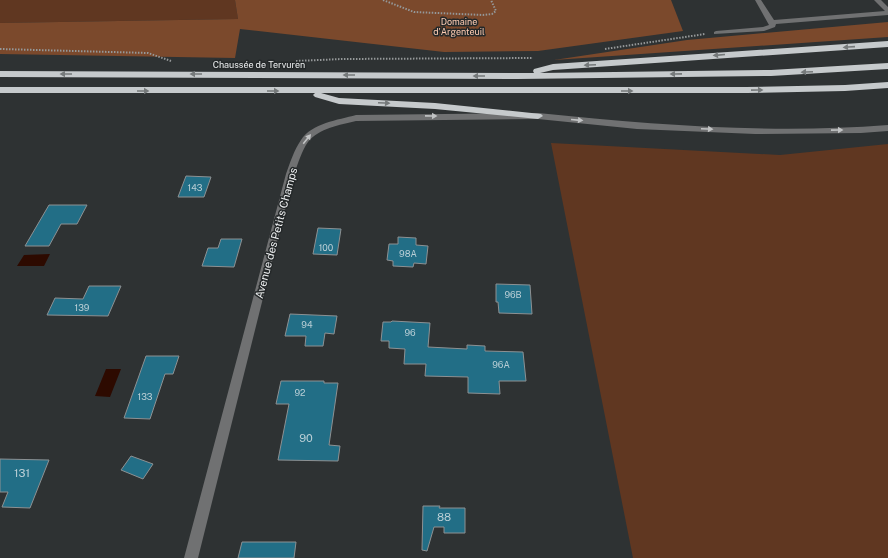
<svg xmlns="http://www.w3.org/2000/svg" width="888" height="558" viewBox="0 0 888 558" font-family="'Public Sans',sans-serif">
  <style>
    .green { fill: #603721 }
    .forest { fill: #7b492c }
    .water { fill: #2d0a00 }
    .building { fill: #226e86; stroke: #8d9193 }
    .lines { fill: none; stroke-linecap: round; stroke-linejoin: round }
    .path { stroke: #959899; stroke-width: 2; stroke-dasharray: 1.5 1.5; stroke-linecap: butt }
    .minor { fill: #707172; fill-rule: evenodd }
    .highway { fill: #c6cacc; fill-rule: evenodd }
    .oneway { fill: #75797a }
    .oneway2 { fill: #c1c3c4 }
    .labels { text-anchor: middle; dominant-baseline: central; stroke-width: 3; stroke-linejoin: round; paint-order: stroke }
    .far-park-label { font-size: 9px; fill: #ffcdb3; stroke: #242829 }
    .far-street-label { font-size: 9px; fill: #edeff0; stroke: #242829 }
    .number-label { font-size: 9px; fill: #bacfd6 }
    .street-label { font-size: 11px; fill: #edeff0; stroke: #242829 }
    .near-number-label { font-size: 11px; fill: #bacfd6 }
  </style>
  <rect width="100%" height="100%" fill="#2e3233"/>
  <path class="green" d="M0 0H235L238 19 0 23Z
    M551 143 780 155 888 144V558H633Z"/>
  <path class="forest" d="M235 0H671L683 31 538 51 444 52 240 29 235 58 0 54V23L238 19Z
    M888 22V37L554 60 687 40Z"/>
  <path class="water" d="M50 254 44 266H17L24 255Z
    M106 369H121L110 397 95 396Z"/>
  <path class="building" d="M186 176 211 177 204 197H178Z
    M49 205H87L77 224H61L49 246H25Z
    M318 228 341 229 337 255 313 254Z
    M398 237 416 238V245L428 246 426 264 414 263 413 267 393 266V261L387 260 389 244H398Z
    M221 239H242L234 267 202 266 208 248H218Z
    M496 284 530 285 532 314 499 313 498 302H496Z
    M89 286H121L108 316 47 315 55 298 83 299Z
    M290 314 337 316 334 334 325 333 323 346H305L306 336H285Z
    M392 321 430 323 428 347 467 349V345L485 346V351L523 352 526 381H499L500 394 468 393V377L425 376 426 364H404L405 349 389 348V341H381L383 322H391Z
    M146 356H179L173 374H165L150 419 124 418Z
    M281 381H324V383H338L329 445 340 446 338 461 278 460 289 404H276Z
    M131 456 153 464 143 479 121 470Z
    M0 459 49 460 30 508 2 507 8 492H0Z
    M423 506H440L439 508H465V533H444V527H434L427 551 422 550Z
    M242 542H296L294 558H238Z"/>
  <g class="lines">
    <path class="path" d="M383 0 414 12 483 15 492 14 496 11 491 0
      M0 49 148 53 171 61
      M605 49 705 34
      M296 61 342 59 533 58"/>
    <path class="minor" d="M755 0H761L774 20 885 11 874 0H881L888 7V15L776 24 775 27 764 31 714 34V32L716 31 763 27 769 25Z
      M538 113C654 125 771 134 888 125V131L861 133 755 134 637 129 538 119 356 121C340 125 319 128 308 142 302 150 298 164 294 174L198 558H184L286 174C290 163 294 150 301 140 312 123 338 120 356 115Z"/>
    <path class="highway" d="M888 41V47L553 70 540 73 771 70 888 63V69L771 76 518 79 0 77V71L534 73 533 71 534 69 553 64Z
      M888 82V88L845 91 746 93H321L339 98 435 103 541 114 543 116 538 119 435 109 339 104 315 97 313 95 315 93H0V87H746L845 85Z"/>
  </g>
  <defs><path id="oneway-solid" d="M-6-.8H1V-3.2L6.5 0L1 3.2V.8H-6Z"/></defs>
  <g class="oneway">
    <use href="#oneway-solid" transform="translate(849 47) rotate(176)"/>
    <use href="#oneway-solid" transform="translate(719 55) rotate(175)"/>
    <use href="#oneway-solid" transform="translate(590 65) rotate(177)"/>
    <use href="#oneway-solid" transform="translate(807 72) rotate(178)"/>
    <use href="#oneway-solid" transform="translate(66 74) rotate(-180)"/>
    <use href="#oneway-solid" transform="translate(196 74) rotate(-180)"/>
    <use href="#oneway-solid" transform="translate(676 74) rotate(179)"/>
    <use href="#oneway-solid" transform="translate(349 75) rotate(-180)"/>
    <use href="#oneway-solid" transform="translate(479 76) rotate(-180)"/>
    <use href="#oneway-solid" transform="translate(757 90) rotate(-1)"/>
    <use href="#oneway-solid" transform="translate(143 91)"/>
    <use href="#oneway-solid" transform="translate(273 91)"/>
    <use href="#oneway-solid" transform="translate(627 91)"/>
    <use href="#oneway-solid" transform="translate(384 103) rotate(3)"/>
  </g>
  <g class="oneway2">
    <use href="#oneway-solid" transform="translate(431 116) rotate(1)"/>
    <use href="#oneway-solid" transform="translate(577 120) rotate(5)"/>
    <use href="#oneway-solid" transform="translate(707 129) rotate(3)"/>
    <use href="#oneway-solid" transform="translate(837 130) rotate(-1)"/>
    <use href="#oneway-solid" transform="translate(307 139) rotate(-51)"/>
  </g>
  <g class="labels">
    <g class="far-park-label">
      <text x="459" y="21">Domaine<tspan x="459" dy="10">d'Argenteuil</tspan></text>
    </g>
    <g class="far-street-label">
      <text x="259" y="64">Chaussée de Tervuren</text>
    </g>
    <g class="number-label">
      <text x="195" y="187">143</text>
      <text x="326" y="247">100</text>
      <text x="408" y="253">98A</text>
      <text x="513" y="294">96B</text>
      <text x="82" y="307">139</text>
      <text x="307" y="324">94</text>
      <text x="410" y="332">96</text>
      <text x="501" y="364">96A</text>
      <text x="300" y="392">92</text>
      <text x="145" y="396">133</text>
    </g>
    <g class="street-label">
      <text transform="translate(276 233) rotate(-75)">Avenue des Petits Champs</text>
    </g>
    <g class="near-number-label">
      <text x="306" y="438">90</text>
      <text x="22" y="473">131</text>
      <text x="444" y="517">88</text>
    </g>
  </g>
</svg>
